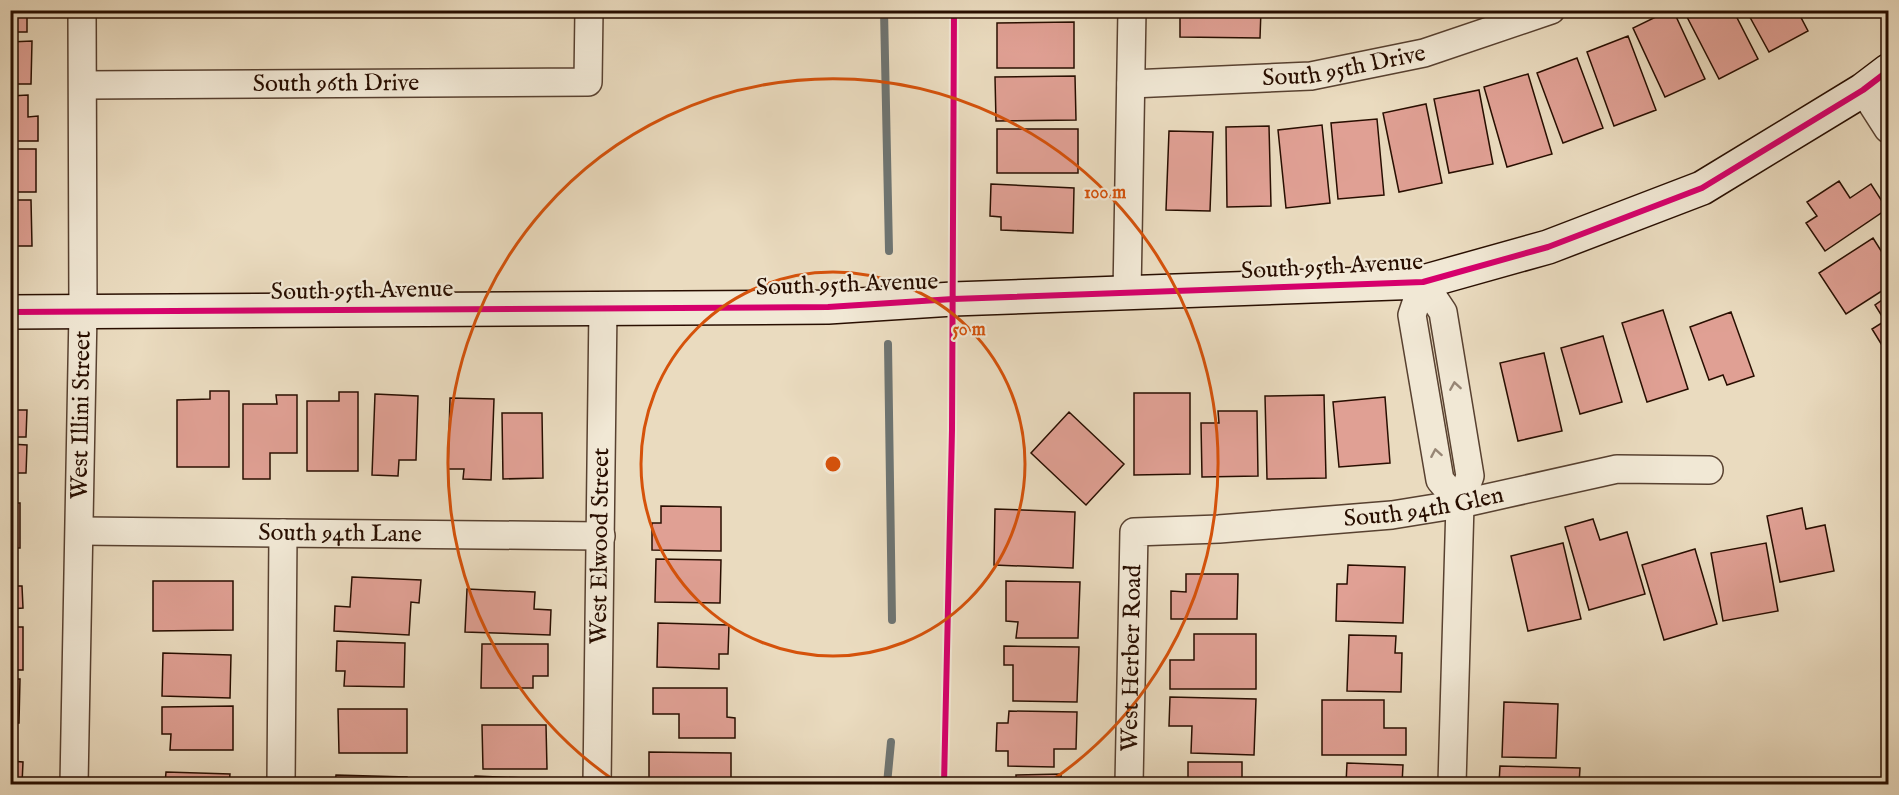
<svg xmlns="http://www.w3.org/2000/svg" width="1899" height="795" viewBox="0 0 1899 795" font-family="'IM FELL English',serif">
  <style>
    .lines { fill: none; stroke-linecap: round; stroke-linejoin: round }
    .stream { stroke: #6e7471; stroke-width: 8 }
    .building { fill: #e0a094; stroke: #280e00; stroke-width: 1.5 }
    .street-casing { stroke: #584130; stroke-width: 30 }
    .secondary-casing { stroke: #280e00; stroke-width: 36 }
    .street { stroke: #f1e8d5; stroke-width: 27 }
    .secondary { stroke: #f1e8d5; stroke-width: 33 }
    .cycleway-casing { stroke: #f1e8d5; stroke-width: 10 }
    .cycleway { stroke: #d6006c; stroke-width: 6 }
    .oneway { stroke: #978675 }
    .ring { fill: none; stroke: #d5520b; stroke-width: 3 }
    .labels { text-anchor: middle; dominant-baseline: central; stroke-width: 4.5; stroke-linejoin: round; paint-order: stroke }
    .street-label { font-size: 24px; fill: #280e00; stroke: #f1e8d5 }
    .centre { fill: #d5520b; stroke: #f1e8d5; stroke-width: 3 }
    .ring-label { font-size: 18px; text-anchor: middle; font-weight: bold; fill: #d5520b; stroke: #f1e8d5; stroke-width: 4.5; stroke-linejoin: round; paint-order: stroke }
  </style>
  <rect width="100%" height="100%" fill="#eadbbf"/>
  <filter id="stains"><feTurbulence type="fractalNoise" baseFrequency=".00333" numOctaves="4"/><feColorMatrix values="0 0 0 0 .2 0 0 0 0 .09 0 0 0 0 .02 0 0 0 .5 -.17"/></filter>
  <radialGradient id="worn" r=".72"><stop offset=".6" stop-color="#630" stop-opacity="0"/><stop offset="1" stop-color="#630" stop-opacity=".3"/></radialGradient>
  <g class="lines">
    <path class="stream" d="M884 10 889 251
      M888 344 892 620
      M887 784 891 742"/>
  </g>
  <path class="building" d="M10 10H27V32H10Z
    M988 10H1073V15H988Z
    M1180 10H1261L1260 38 1180 37Z
    M1670 10H1673L1705 79 1665 97 1633 28Z
    M1694 10H1733L1758 59 1719 79 1686 15Z
    M1746 10H1797L1808 31 1769 52Z
    M1074 22V68H997V23Z
    M1628 36 1656 110 1614 126 1587 52Z
    M32 41 31 84H10V42Z
    M1577 58 1603 128 1563 143 1537 73Z
    M1528 74 1552 154 1507 167 1484 87Z
    M1075 76 1076 120 996 121 995 77Z
    M1479 90 1493 164 1449 173 1434 99Z
    M28 95V117L38 116V141H10V96Z
    M1426 104 1442 183 1399 192 1383 113Z
    M1377 119 1384 195 1338 199 1331 123Z
    M1322 125 1330 203 1286 208 1278 130Z
    M1269 126 1271 206 1227 207 1226 127Z
    M997 129H1078V173H997Z
    M1169 131 1213 132 1210 211 1166 210Z
    M10 149H36V192H10Z
    M1839 181 1850 198 1871 184 1887 209 1825 251 1806 223 1817 216 1807 202Z
    M991 184 1074 188 1073 233 1001 230V217L990 216Z
    M10 200H31L32 246H10Z
    M1873 238 1883 254 1888 250V287L1846 314 1819 273Z
    M1888 296V355L1872 329 1885 321 1875 305Z
    M1663 310 1688 389 1647 402 1622 323Z
    M1731 312 1754 376 1727 385 1723 375 1709 380 1690 327Z
    M1603 336 1622 402 1580 414 1561 348Z
    M1544 353 1562 431 1518 441 1500 363Z
    M10 382 11 410H27L26 437H10Z
    M210 391H229V467H177V400L210 399Z
    M339 392H358V471H307V401H339Z
    M1134 393H1190V474L1134 475Z
    M375 394 418 396 416 460H399L398 476 372 475Z
    M276 395H297V453H270V479H243V404H277Z
    M1324 395 1326 478 1267 479 1265 396Z
    M1385 397 1390 463 1339 467 1333 402Z
    M450 398 494 399 491 480 463 479 464 469H448Z
    M1218 411H1257L1258 476 1202 477 1201 423H1219Z
    M1069 412 1124 464 1086 505 1031 453Z
    M502 413H542L543 478 503 479Z
    M10 444 27 445 26 473H10Z
    M10 503H20V548H10Z
    M661 506 721 507V551L652 550V523H661Z
    M1802 508 1806 529 1825 525 1834 571 1780 582 1767 516Z
    M995 509 1075 512 1073 568 994 565Z
    M1593 519 1600 540 1627 532 1645 594 1589 610 1565 527Z
    M1563 543 1581 619 1528 631 1511 556Z
    M1766 543 1778 611 1723 621 1711 553Z
    M1695 549 1717 624 1664 640 1642 565Z
    M656 559 721 560 720 603 655 602Z
    M1348 565 1405 567 1403 623 1336 621 1337 584H1347Z
    M1186 574H1238L1237 619H1171V591L1186 592Z
    M352 577 421 580 419 603 411 602 409 635 334 631 335 606 350 607Z
    M153 581H233V630L153 631Z
    M1006 581 1080 582 1078 638H1016L1018 622 1006 621Z
    M10 586H22L23 608 10 609Z
    M467 589 535 592 534 609 551 610 550 635 465 632Z
    M658 623 729 625 728 654H719V669L657 667Z
    M10 627H23V670H10Z
    M1194 634H1256V689H1170V660H1194Z
    M1349 635 1396 636 1395 653H1402L1401 692 1347 691Z
    M337 641 405 643 404 687 344 686 345 671H336Z
    M482 644H548V676H533V688H481Z
    M1004 646 1079 647 1077 702 1013 701V665H1004Z
    M163 653 231 655 230 698 162 696Z
    M10 679H20L19 723H10Z
    M653 688H727V717L735 718V738H679V714H653Z
    M1170 697 1256 699 1254 755 1191 753 1192 726H1169Z
    M1322 700H1384V728H1406V755H1322Z
    M1504 702 1558 704 1556 758 1502 757Z
    M233 706V750H170L171 734H162V707Z
    M338 709H407V753H339Z
    M1009 711 1077 712 1076 749H1054V767L1008 766V751H996L997 723H1008Z
    M482 725H546L547 769H483Z
    M649 752 731 753V784H660V778H649Z
    M10 761 23 762 22 784H10Z
    M1188 762H1242V784H1188Z
    M1347 763 1403 765 1402 784H1336H1346Z
    M1500 766 1580 768 1579 784H1499Z
    M166 772 230 774 229 784H165Z
    M1061 774V784H1016V775Z
    M336 775 407 777V784H335Z
    M475 776 551 779V784H474Z"/>
  <g class="lines">
    <defs>
      <g id="street">
        <path id="s1" d="M1131 84 1311 76 1424 53 1551 10"/>
        <path id="s2" d="M84 85 588 82 589 10"/>
        <path d="M1863 90 1888 129"/>
        <path d="M1423 282 1443 312 1470 476 1460 504 1452 784"/>
        <path d="M1423 282 1412 315 1440 480 1460 504"/>
        <path d="M1127 294 1132 10"/>
        <path id="s3" d="M80 531 601 536"/>
        <path id="s4" d="M74 784 83 312 82 10"/>
        <path d="M281 784 283 533"/>
        <path id="s5" d="M597 784 603 307"/>
        <path id="s6" d="M1129 784 1134 532 1219 529 1392 515 1460 504 1617 469 1709 470"/>
      </g>
      <path id="secondary" d="M10 312 828 307 953 299 1423 282 1548 247 1702 188 1863 90 1888 71"/>
    </defs>
    <use href="#street" class="street-casing"/>
    <use href="#secondary" class="secondary-casing"/>
    <use href="#street" class="street"/>
    <use href="#secondary" class="secondary"/>
    <defs>
      <path id="cycleway" d="M10 312 828 307 953 299 1423 282 1548 247 1702 188 1863 90 1888 71
        M944 784 952 430 954 10"/>
    </defs>
    <use href="#cycleway" class="cycleway-casing"/>
    <use href="#cycleway" class="cycleway"/>
  </g>
  <defs><path id="oneway-chevron" d="M-2-3.5L2.5 0L-2 3.5" fill="none" stroke-width="1.6" stroke-linecap="round" stroke-linejoin="round" transform="scale(1.5)"/></defs>
  <g class="oneway">
    <use href="#oneway-chevron" transform="translate(1455 386) rotate(-99)"/>
    <use href="#oneway-chevron" transform="translate(1436 453) rotate(-100)"/>
  </g>
  <g class="ring">
    <circle cx="833" cy="464" r="192"/>
    <path d="M618 783A385 385 0 1 1 1048 783"/>
  </g>
  <g class="labels">
    <g class="street-label">
      <text stroke="none"><textPath href="#s1" startOffset="214">South 95th Drive</textPath></text>
      <text stroke="none"><textPath href="#s2" startOffset="252">South 96th Drive</textPath></text>
      <text transform="translate(1332 267) rotate(-3)">South 95th Avenue</text>
      <text transform="translate(847 285) rotate(-2)">South 95th Avenue</text>
      <text transform="translate(362 291) rotate(-1)">South 95th Avenue</text>
      <text stroke="none"><textPath href="#s4" startOffset="369">West Illini Street</textPath></text>
      <text stroke="none"><textPath href="#s6" startOffset="543">South 94th Glen</textPath></text>
      <text stroke="none"><textPath href="#s3" startOffset="260">South 94th Lane</textPath></text>
      <text stroke="none"><textPath href="#s5" startOffset="238">West Elwood Street</textPath></text>
      <text stroke="none"><textPath href="#s6" startOffset="126">West Herber Road</textPath></text>
    </g>
  </g>
  <circle cx="833" cy="464" r="9" class="centre"/>
  <g class="ring-label">
    <text x="1105" y="198">100 m</text>
    <text x="969" y="335">50 m</text>
  </g>
  <rect width="1899" height="795" fill="none" stroke="#eadbbf" stroke-width="36"/>
  <rect x="12" y="12" width="1875" height="771" fill="none" stroke="#280e00" stroke-width="3"/>
  <rect x="18" y="18" width="1863" height="759" fill="none" stroke="#280e00" stroke-width="1.5"/>
  <rect width="100%" height="100%" filter="url(#stains)"/>
  <rect width="100%" height="100%" fill="url(#worn)"/>
</svg>
